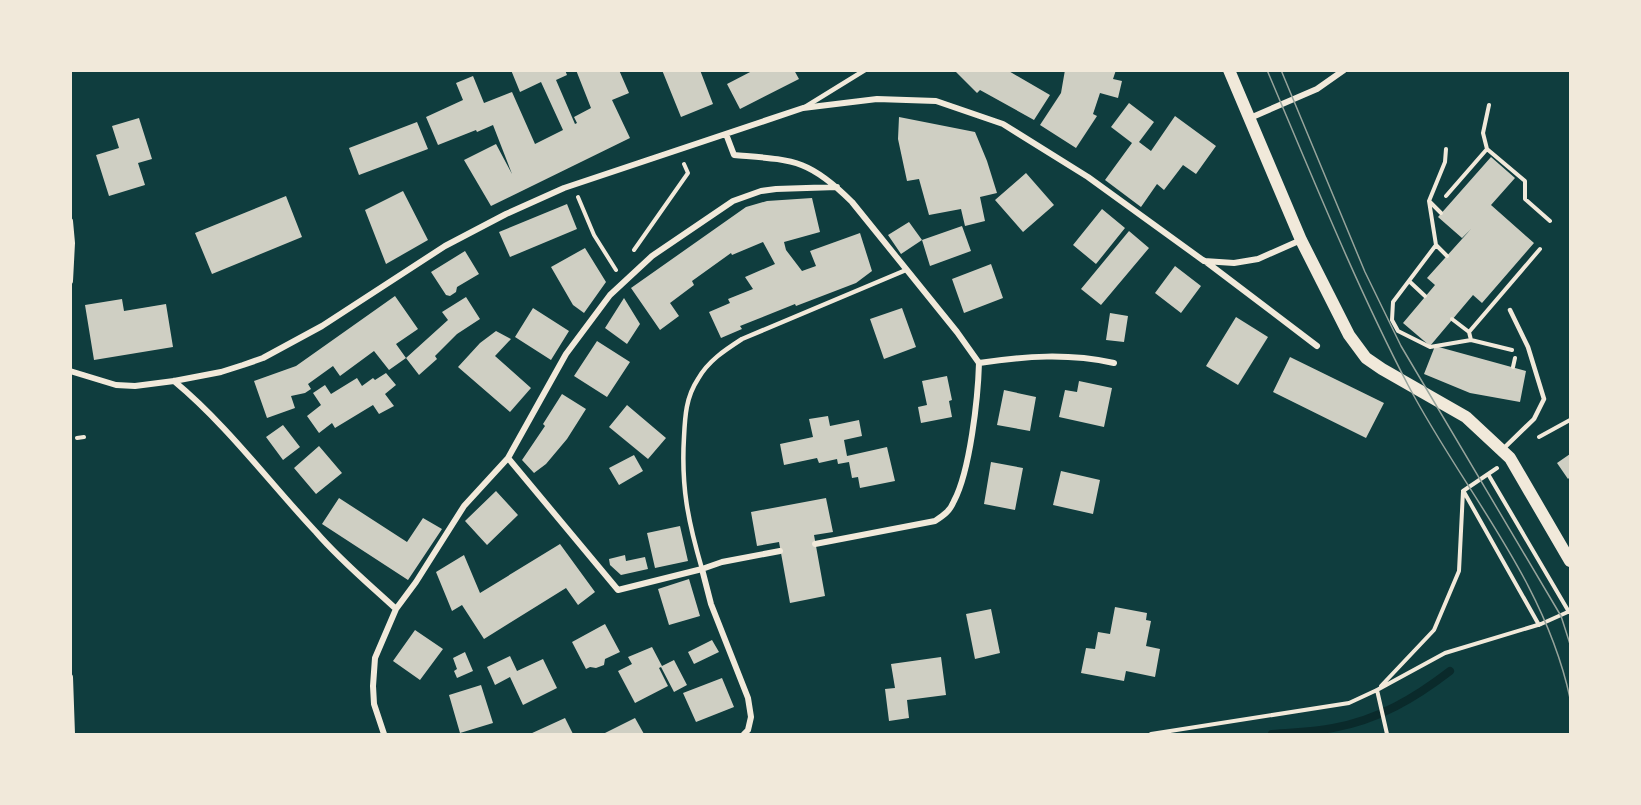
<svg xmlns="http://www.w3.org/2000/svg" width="1641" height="805" viewBox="0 0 1641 805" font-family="'Nunito Sans',sans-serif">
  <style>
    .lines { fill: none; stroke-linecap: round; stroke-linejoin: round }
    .stream { stroke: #0a2a2b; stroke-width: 8 }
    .building { fill: #cfcfc3 }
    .path { stroke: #f1e9da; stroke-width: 4 }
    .service { stroke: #f1e9da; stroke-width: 4.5 }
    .minor { stroke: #f1e9da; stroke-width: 6 }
    .secondary { stroke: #f1e9da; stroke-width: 12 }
    .tram { stroke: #97a49c; stroke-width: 1.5 }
  </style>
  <rect width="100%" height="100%" fill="#0f3d3e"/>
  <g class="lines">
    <path class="stream" d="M1272 734C1292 732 1313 732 1333 728 1378 720 1415 698 1450 671"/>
  </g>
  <path class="building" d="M511 70H565L567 75 556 80 575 124 577 123 574 117 591 108 576 70H619L629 93 612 100 630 138 491 206 464 160 496 144 512 174 493 125 477 132 476 130 438 145 426 117 463 100 456 83 473 76 484 103 512 92 535 144 563 130 541 82 520 92Z
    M662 70H700L713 104 681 117Z
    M754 70H794L799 79 740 109 727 84Z
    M954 70H1007L1050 95 1034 120 980 90 977 93Z
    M1065 70H1116L1113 79 1122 81 1118 98 1100 93 1093 114 1097 116 1076 148 1040 125 1061 93Z
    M1129 103 1154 122 1139 142 1151 151 1175 116 1216 146 1196 174 1183 165 1164 190 1157 184 1141 207 1105 180 1132 143 1111 127Z
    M899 117 975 132 987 161 997 193 980 197 985 221 965 226 961 209 929 215 919 179 907 181 898 139Z
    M139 118 152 159 138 163 145 185 109 196 96 155 119 148 112 126Z
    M417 122 428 149 359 175 349 148Z
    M1491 157 1515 178 1491 205 1534 243 1482 303 1473 295 1430 346 1403 323 1435 285 1427 278 1471 229 1462 238 1438 217Z
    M1026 173 1054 205 1023 232 995 200Z
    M403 191 428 240 386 264 365 210Z
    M286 196 302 237 212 274 195 233Z
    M812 198 820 232 784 242 786 250 802 271 816 266 810 251 860 233 872 271 856 283 796 306 795 304 740 326 742 329 721 338 709 312 730 303 728 299 753 289 745 277 775 264 763 242 732 255 731 253 692 281 694 285 670 303 679 316 660 330 631 288 746 207 767 201Z
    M567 204 577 229 510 257 499 232Z
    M1102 209 1125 228 1096 264 1073 245Z
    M909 222 922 240 901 254 888 235Z
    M962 226 971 251 930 266 922 240Z
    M1129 231 1149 248 1101 305 1081 289Z
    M585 248 606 282 584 313 573 305 551 267Z
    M465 251 479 274 457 287 456 292 450 296 446 295 431 272Z
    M991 264 1003 298 964 313 952 279Z
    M1175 266 1201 286 1181 313 1155 293Z
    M395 296 418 329 396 344 406 358 389 370 374 351 340 376 333 366 308 384 311 389 305 393 291 396 295 408 267 418 254 381 296 366Z
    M466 297 480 319 457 334 435 356 437 359 419 375 406 358 448 320 442 312Z
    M624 298 640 324 627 344 605 328Z
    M122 299 124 311 166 304 173 347 94 360 85 305Z
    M533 308 569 331 551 360 515 337Z
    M902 308 916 347 884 359 870 319Z
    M1110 313 1128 316 1124 342 1106 340Z
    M1236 317 1268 337 1238 385 1206 366Z
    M496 331 511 339 495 356 531 388 510 412 458 367 480 343Z
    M597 341 630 362 607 397 574 376Z
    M1435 346 1526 371 1520 402 1470 393 1424 374Z
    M1290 357 1384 403 1366 438 1273 392Z
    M386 373 396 385 385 394 394 406 379 414 373 405 335 428 332 423 319 433 307 416 321 405 313 393 325 385 331 394 357 378 362 386 373 378 375 380Z
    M947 376 952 400 949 401 952 417 921 423 918 407 927 405 922 381Z
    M1079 381 1112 388 1104 427 1059 417 1065 390 1077 392Z
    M1004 390 1036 397 1030 431 997 425Z
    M562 394 586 409 567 439 546 464 534 473 522 460 545 426 543 424Z
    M627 405 666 438 648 459 609 427Z
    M828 416 830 426 859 420 862 436 844 440 847 456 887 447 895 481 860 488 858 477 852 478 849 462 838 464 837 459 819 463 817 458 784 465 780 444 813 437 809 419Z
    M283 425 300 447 283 460 266 437Z
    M319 446 342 473 316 494 294 468Z
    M1570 454V477L1568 479 1557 463Z
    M634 455 643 471 619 485 609 468Z
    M991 462 1023 468 1015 510 984 504Z
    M1061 471 1100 480 1093 514 1053 505Z
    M496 491 518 515 487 545 465 521Z
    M339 498 407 542 423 518 442 529 408 580 322 524Z
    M826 498 833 532 814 535 825 596 790 603 779 542 757 546 751 512Z
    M680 526 688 561 655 568 647 533Z
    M560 544 595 592 578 605 566 588 484 639 462 605 452 611 436 572 464 555 480 593Z
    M625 555 626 561 645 557 648 569 621 575 610 565 609 559Z
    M689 579 700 616 669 625 658 589Z
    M1115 607 1147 613 1146 620 1151 621 1146 646 1160 649 1155 677 1126 671 1124 681 1081 673 1086 648 1095 649 1098 632 1110 634Z
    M991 609 1000 653 975 659 966 614Z
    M605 624 620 652 605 659 604 665 596 668 590 667 586 669 572 642Z
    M415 630 443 649 420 680 393 661Z
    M712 640 719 652 694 664 688 652Z
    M652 647 662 666 674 660 687 685 674 692 661 667 659 668 668 686 635 703 618 671 632 664 628 657Z
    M465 652 473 671 457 678 454 671 457 669 453 658Z
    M510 656 517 671 543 659 557 688 523 705 510 677 495 685 487 667Z
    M941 657 946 695 907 700 909 718 889 721 885 689 895 688 891 664Z
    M722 678 734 707 696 722 683 693Z
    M481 685 493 723 460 733 449 695Z
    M565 718 573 734H530Z
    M635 718 644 734H603Z"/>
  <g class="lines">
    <path class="path" d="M1446 149 1445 162 1429 201 1436 245 1393 302 1392 320 1398 331 1430 347 1471 340
      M1487 149 1525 181V199L1550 221
      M1446 196 1487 149 1483 133 1489 105
      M578 197 594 235 616 270
      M1430 202 1441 213
      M1436 245 1447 256
      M634 250 688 173 684 164
      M1409 281 1425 296
      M1452 319 1469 332 1471 340 1512 350
      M1469 332 1540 249
      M1513 367 1515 358
      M1539 437 1570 420
      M77 438 84 437
      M1488 474 1569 612
      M1463 491 1497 468
      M1464 492 1539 625
      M1381 686 1434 630 1459 571 1463 491
      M1377 690 1387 734
      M1151 734 1349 703 1377 690 1445 653 1541 624 1570 611"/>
    <path class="service" d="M805 107 865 70
      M1503 449 1534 419 1544 399 1528 347 1510 310
      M702 569C688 521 681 487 684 437 685 416 686 397 698 379 708 361 725 350 742 339L906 270"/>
    <path class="minor" d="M1250 118 1317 89 1344 70
      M726 134 734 155C792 160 808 158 852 202L957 332 979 363C1025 356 1068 353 1114 363
      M70 221 72 243 70 281
      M1205 261 1317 346
      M70 371 116 385 135 386 174 381 221 372 243 365 263 358 322 326 445 246 506 214 564 188 803 108 877 99 936 101 1003 124 1088 177 1204 261 1234 263 1258 259 1301 240
      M174 381C227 425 269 482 316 532 340 560 369 584 396 609
      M508 458 618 590 702 569 722 562 780 551
      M815 544 935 521C944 515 950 511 954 501 970 471 978 398 979 363
      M702 569 711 604 748 698 751 717 748 730 744 734
      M70 677 72 734
      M384 734 374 704 373 686 375 658 396 609 416 582 464 506 508 458 566 354 610 295 652 256 733 201 761 191 776 189 837 187"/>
    <path class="secondary" d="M1229 70 1301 240 1349 335 1366 358 1382 369 1466 417 1510 458 1570 561"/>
    <path class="tram" d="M1267 70C1312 176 1355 283 1408 385 1463 490 1544 578 1570 698
      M1281 70 1365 272 1401 346 1561 616 1570 644"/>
  </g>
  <rect width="1641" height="805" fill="none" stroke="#f1e9da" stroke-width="144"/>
</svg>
